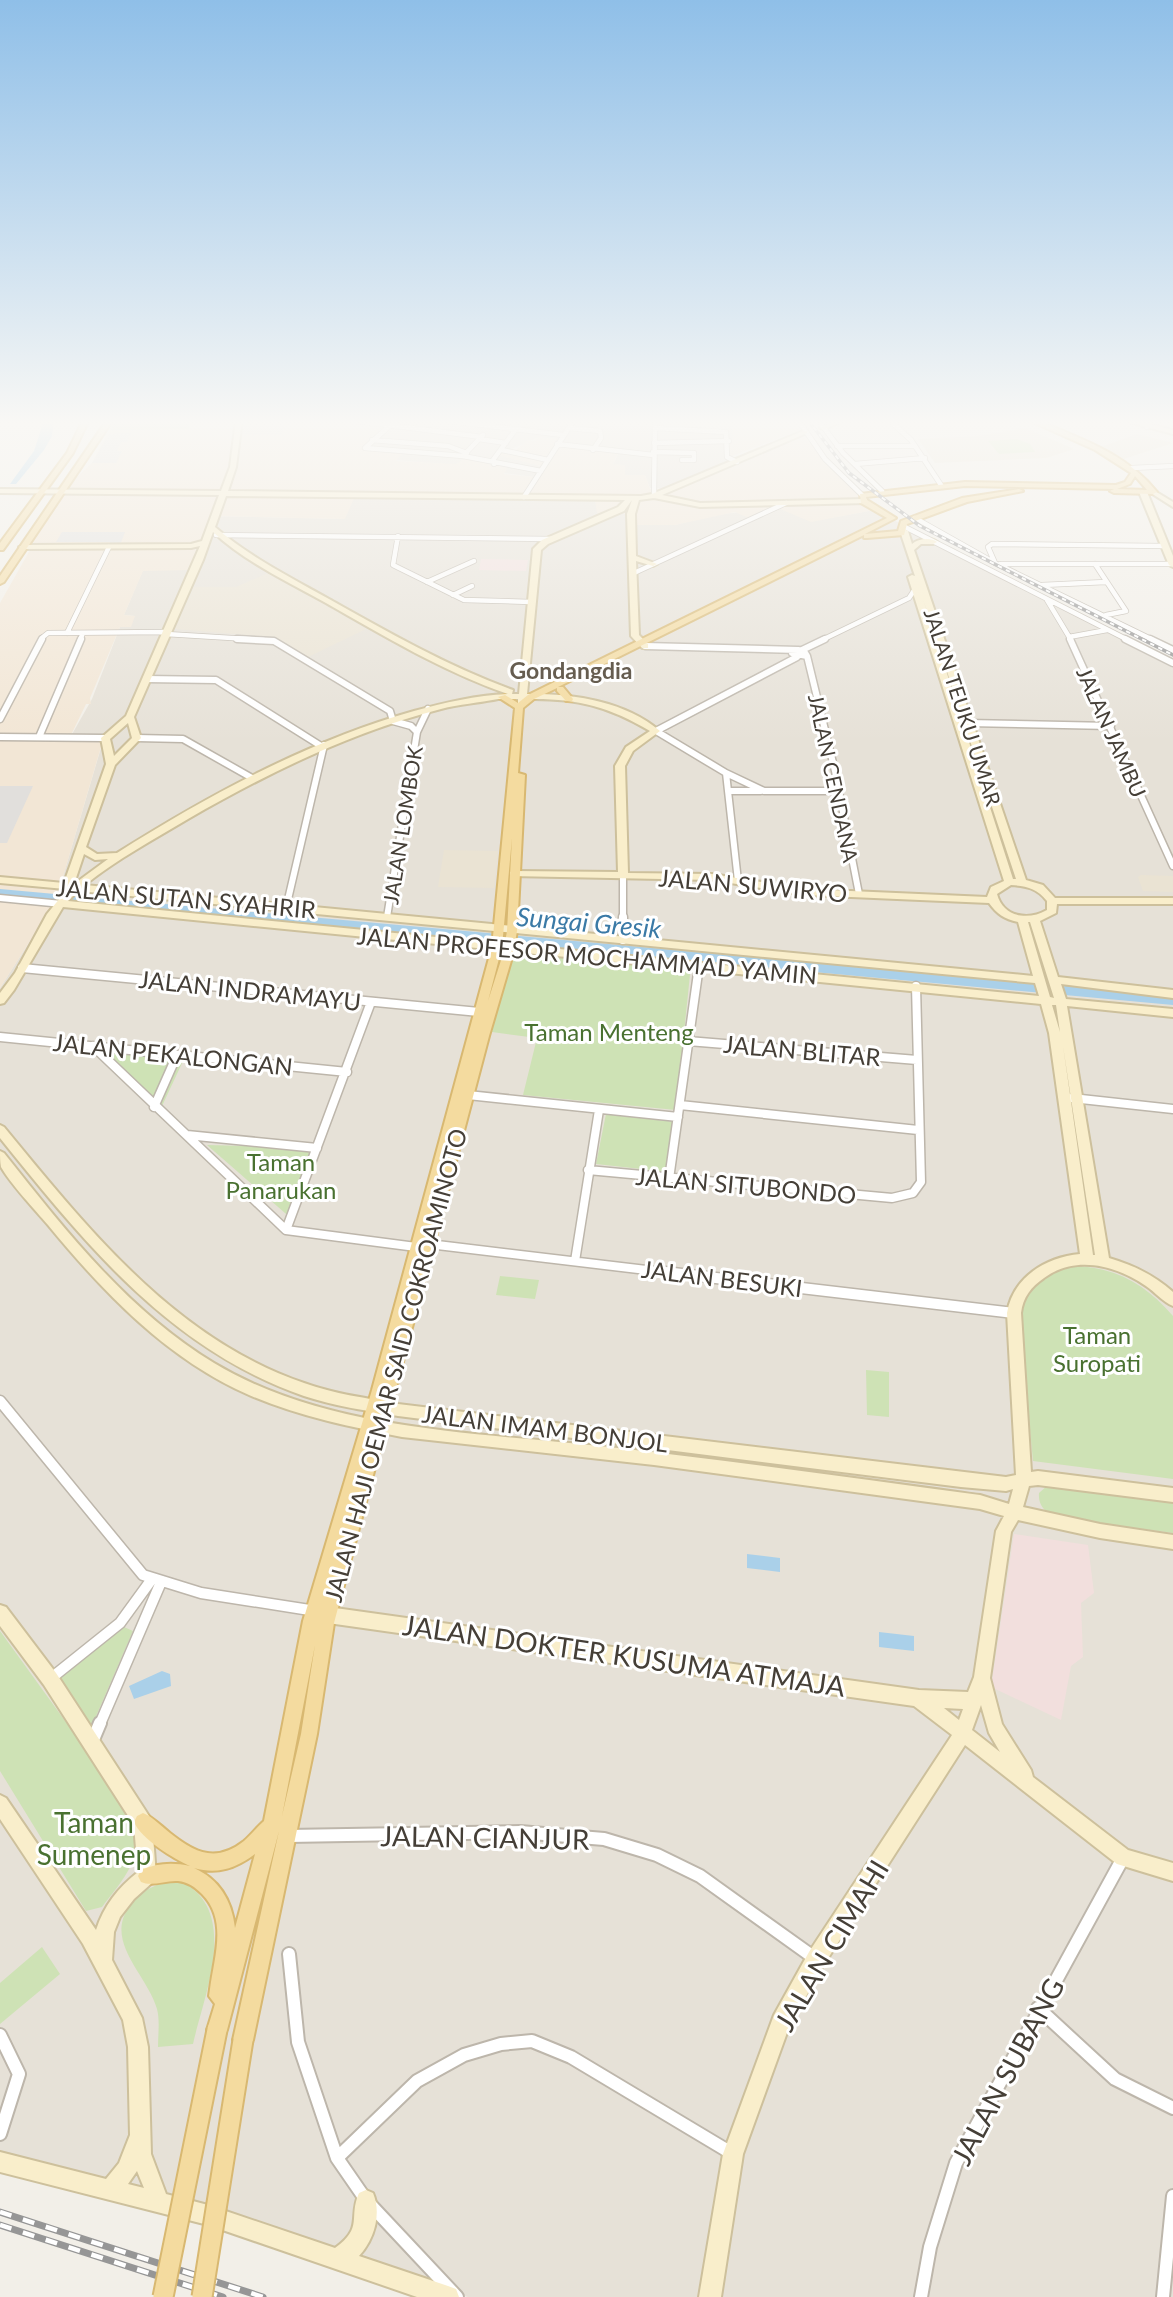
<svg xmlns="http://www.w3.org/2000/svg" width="1173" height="2297" viewBox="0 0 1173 2297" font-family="Lato,sans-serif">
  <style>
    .residential { fill: #e6e1d7 }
    .commercial { fill: #f2e6d5 }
    .education { fill: #eae3d3 }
    .medical { fill: #f2dfdd }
    .green { fill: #cee2b5 }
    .parking { fill: #e1dfdc }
    .water { fill: #aad0e9 }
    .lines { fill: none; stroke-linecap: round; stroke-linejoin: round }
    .river { fill: #aad0e9; fill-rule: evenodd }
    .street-far4-casing { stroke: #bdb6ab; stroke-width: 6 }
    .street-far3-casing { stroke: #bdb6ab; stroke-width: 9 }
    .street-far2-casing { stroke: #bdb6ab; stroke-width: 11 }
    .street-far1-casing { stroke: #bdb6ab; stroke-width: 13 }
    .street-casing { stroke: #bdb6ab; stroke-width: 16 }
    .secondary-casing { stroke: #cdc09c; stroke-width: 4 }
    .primary-casing { stroke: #d8b871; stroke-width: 4 }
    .street-far4 { stroke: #fff; stroke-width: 4.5 }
    .street-far3 { stroke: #fff; stroke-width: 6 }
    .street-far2 { stroke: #fff; stroke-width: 8 }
    .street-far1 { stroke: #fff; stroke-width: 10 }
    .street { stroke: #fff; stroke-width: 12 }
    .secondary { fill: #f9eecb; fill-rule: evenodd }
    .primary { fill: #f4db9f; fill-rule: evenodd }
    .rail-far1-casing { stroke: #969696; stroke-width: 3.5 }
    .rail-casing { stroke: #969696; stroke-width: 7 }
    .rail-far1 { stroke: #fff; stroke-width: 2; stroke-dasharray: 4.5; stroke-linecap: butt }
    .rail { stroke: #fff; stroke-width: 4.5; stroke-dasharray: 12; stroke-linecap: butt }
    .primary-bridge-casing { stroke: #d8b871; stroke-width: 23; stroke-linecap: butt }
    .primary-bridge { stroke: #f4db9f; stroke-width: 19 }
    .labels { text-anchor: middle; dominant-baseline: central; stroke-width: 6; stroke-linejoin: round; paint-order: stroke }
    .far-street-label { font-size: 21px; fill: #453f37; stroke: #fff }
    .far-quarter-label { font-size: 23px; font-weight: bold; fill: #665d50; stroke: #fff }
    .street-label { font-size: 24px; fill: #453f37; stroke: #fff }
    .park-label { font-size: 24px; fill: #497130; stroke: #fff }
    .water-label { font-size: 26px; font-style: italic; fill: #3b7aa6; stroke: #fff }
    .near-street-label { font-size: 28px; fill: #453f37; stroke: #fff }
    .near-park-label { font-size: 28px; fill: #497130; stroke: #fff }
  </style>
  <rect width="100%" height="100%" fill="#f2efe8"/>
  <path class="residential" d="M236 420H292L285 424 282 435H247L234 434Z
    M347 420H654L655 428 731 426 734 437 727 444 731 465 678 489 650 488 645 475H624L613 465 618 454 556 444V439L539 437 498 455 541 466 534 477 504 473 506 469 395 460 402 453 364 448 383 427Z
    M354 496 596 500 635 514 636 525H675L714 515 778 508 830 518 874 510 1173 662V2297H468L0 2167V988L51 908 62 880 103 741 71 736 92 699 120 627 135 616 124 615 143 570H189L211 516 344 519Z"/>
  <path class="commercial" d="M115 420H236L234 434 247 435H282L285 424 292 420H347L383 426 365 448 403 452 396 461 456 464 468 456 507 468 504 474 534 477 541 466 497 455 505 449 516 450 527 440 535 441 539 437 556 439V444L618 453 613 464 625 465V475H645L650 489H678L804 437 874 510 811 522 778 508 751 519 735 512 675 525H635L634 514 597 513 595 500 355 496 345 519 211 516 189 570 143 571 124 615 135 616 131 627H120L90 698 91 704H86L71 735 103 740 62 880 51 908 0 988V603L34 543 27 539 60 493 92 463Z
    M654 420H794L800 430 729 457 727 444 734 436 731 426 654 428Z"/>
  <path class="education" d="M1025 428 1074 449 1046 458 935 463 918 439 978 436Z
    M1137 434 1173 443 1124 459 1098 448Z
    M268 573 334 610 366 629 306 658 271 637 175 629 194 587H236Z
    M444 850 498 851 494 888 438 887Z
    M1141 875 1173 876V892L1143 891 1138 877Z"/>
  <path class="medical" d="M481 559 528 560 526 571 479 570Z
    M1014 1534 1088 1545 1094 1593 1081 1603 1083 1657 1071 1666 1061 1720 991 1687Z"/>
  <path class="green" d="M115 420H189V429L111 430Z
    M1017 439 1030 444 1035 452 999 454 988 441Z
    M511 950 691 965 676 1110 523 1095 537 1038 492 1032Z
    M102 1050 184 1059 162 1106Z
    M606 1114 675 1122 668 1172 596 1164Z
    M207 1145 319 1148 293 1220Z
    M1076 1266C1118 1268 1146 1285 1173 1316V1479L1033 1461 1018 1306C1035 1283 1047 1271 1076 1266Z
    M500 1276 539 1280 535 1299 496 1295Z
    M866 1370 889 1372V1417L867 1415Z
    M1048 1485 1173 1500V1533L1053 1517C1044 1510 1038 1505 1039 1493Z
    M124 1627 133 1631 91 1728 59 1679Z
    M0 1631 136 1819C143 1859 125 1877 102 1907L86 1911 0 1771Z
    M179 1880C241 1910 205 1991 193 2044L158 2047C158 2035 160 2020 157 2009 148 1976 104 1942 129 1907 142 1889 157 1883 179 1880Z
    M42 1947 60 1974 0 2024V1983Z"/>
  <path class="parking" d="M131 433 127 442H121L117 451H122L116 463H92L109 434Z
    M62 532H125L120 545H109L110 542H56Z
    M0 786H33L7 843H0Z"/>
  <path class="water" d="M44 420H54L52 436 44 450 16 484H10L34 451Z
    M747 1554 780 1558V1572L747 1568Z
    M879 1632 914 1636V1651L879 1647Z
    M162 1671 170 1674 171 1686 134 1699 129 1686Z"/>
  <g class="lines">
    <path class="river" d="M0 889 1173 995V1005L0 897Z"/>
    <defs>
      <path id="street-far4" d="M348 420 482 437
        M396 420 365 448 463 456 541 471
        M441 420 563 435
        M798 420 825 459 862 495
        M818 420 843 453 882 491
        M889 420 911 440 941 485
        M1147 427 1151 420
        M569 428 600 431 601 438 593 450
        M655 428 726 432 727 457 737 462
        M479 439 506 443
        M372 440 448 446 467 453
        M654 443 729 441
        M557 444 653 455
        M837 446H915
        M502 450 548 460
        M653 452 694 453V460H682
        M463 456 483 435
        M494 464 493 460 516 429
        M855 464 925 458
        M1132 468 1173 466
        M654 496 655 420
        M524 497 574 420
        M915 518 995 563 1153 640
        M903 526 1128 640
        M216 535 552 539
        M398 536 393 565 464 600 531 602
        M995 563 988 547 992 544 1164 546
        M1001 564H1172
        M1095 564 1126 611 1106 615
        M634 573 786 503
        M427 582 474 561
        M1042 585 1106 582
        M453 595 472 586
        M1047 600 1071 640
        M67 633 109 547
        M166 634 264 640
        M43 637 48 633 167 632
        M1069 637 1107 630
        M41 640 43 637
        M80 640 83 633
        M822 640 909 598 915 589"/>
      <path id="street-far3" d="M237 639 274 641 390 711 393 721 411 726 417 732
        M1070 639 1173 866
        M1125 639 1173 663
        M1150 639 1173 650
        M645 646 798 650
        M798 650 804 651 807 656 792 653Z
        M802 650 825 639
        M807 656 835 771 859 894
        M797 657 656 731 726 773 764 791H838
        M146 679 216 680 321 746
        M0 719 42 639
        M968 723 1111 726
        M0 737 105 738
        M39 737 81 639
        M137 738 183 739 252 778
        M726 773 738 881
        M728 791H761
        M623 875V919
        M0 898 62 904
        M286 908 324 745
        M387 917 417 732 428 709"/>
      <path id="street-far2" d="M623 917V940
        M22 968 479 1012
        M0 1037 347 1072
        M688 1041 917 1060
        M93 1046 286 1230 416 1247
        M468 1095 678 1117
        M1072 1098 1173 1109
        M680 1105 918 1130
        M154 1107 177 1055
        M187 1135 317 1148
        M588 1170 892 1198 913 1193 921 1182 916 986
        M669 1179 699 966
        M286 1230 371 1002
        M429 1244 680 1274
        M575 1261 599 1110"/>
      <path id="street-far1" d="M665 1272 1014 1313
        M0 1401 143 1575 201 1593 316 1611
        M50 1679 120 1623 152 1579
        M100 1724 161 1582"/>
      <path id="street" d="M92 1742 100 1723
        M288 1836 520 1832 604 1839 657 1855 700 1876 816 1959
        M289 1954 298 2042 337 2158 366 2200 457 2297
        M1038 2008 1115 2079 1173 2108
        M0 2035 19 2074 0 2134
        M337 2158 417 2081 464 2055 501 2044 532 2041 571 2057 733 2154
        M921 2297 930 2247 956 2163 1123 1858
        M1163 2297 1173 2196"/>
      <path id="secondary" d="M236 420H242L236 467 228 491 641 496 652 494 803 431H807V433L662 495 700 503 864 499H867V503L700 507 654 498 639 500 635 514 636 556 657 564 653 566 636 561 639 635 648 644V648H642L631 636 627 514 632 500 624 511 548 544 541 550 527 694C572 693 625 701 660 731L633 751 625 766 628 873 712 874 805 889 987 897 991 887 1004 881 908 577 912 575 915 576 900 531 904 529 908 531 912 544C918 539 930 537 937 542L933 544H921L914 550 1026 880 1043 885 1055 898H1173V904H1057L1056 913 1040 921 1058 977 1173 990V998L1061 984 1066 999 1173 1009V1017L1067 1006 1109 1258C1133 1265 1154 1275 1173 1292V1306C1163 1302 1155 1292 1146 1286 1117 1266 1076 1254 1044 1278 1031 1287 1023 1297 1021 1313L1031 1472 1038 1471 1173 1488V1502L1038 1485 1029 1486 1023 1507 1100 1524 1173 1535V1549L1100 1538 1018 1520 1011 1532 990 1678 1002 1724 1031 1770 1033 1777 1128 1850 1173 1863V1881L1117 1864 965 1745 823 1966 789 2027 743 2154 721 2297H699L723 2154 774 2015 809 1952 952 1735 914 1706 328 1623 322 1621 320 1615 322 1609 328 1607 919 1690 968 1692 974 1677 996 1531 1004 1516 980 1509 654 1465 402 1437C350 1427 298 1416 249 1395 167 1359 104 1293 48 1225 35 1210 10 1183 1 1167 0 1162 0 1156 0 1151L4 1153C65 1230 128 1311 214 1363 329 1432 479 1432 609 1447 733 1461 856 1478 980 1495L1009 1504 1013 1489 1006 1491 961 1487 398 1416C367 1411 335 1406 304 1396 171 1350 86 1245 0 1138V1125L4 1127C88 1229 175 1339 304 1383 334 1394 367 1398 398 1404L1006 1477 1016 1475 1007 1313C1013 1277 1046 1257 1080 1254L1049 1033 1041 1004 63 907 14 990 4 1003 0 1004V993L15 973 47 914 65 892V889L0 883V877L64 883 106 764 101 738 126 716 200 546 191 548 23 549 19 547 23 545 191 544 202 541 219 495 0 493V489L221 491 230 467ZM226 496 625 500 618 507 542 540 533 549 519 694H512L513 690C449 667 388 632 329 599 290 577 248 556 215 527ZM213 532C245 562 288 582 326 603 384 636 444 672 508 694 476 695 444 703 414 711 308 741 209 795 117 853L97 854 86 847 115 765 141 738 134 717 203 560ZM923 599 1016 879H1013ZM498 699H518V703L522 706 525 705 527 699C576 698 608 706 650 731L626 747 615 766 618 872 514 871 510 872V876L712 880 805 895 989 903C997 914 1004 919 1018 922L1033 976 85 885C117 859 153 840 188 819 268 773 351 732 441 709 459 704 479 703 498 699ZM128 723 132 738 114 756 110 739ZM84 854 95 860 108 859 74 884ZM1011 885C1026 886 1037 888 1047 901V910C1028 921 1003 917 997 894ZM78 891 1035 983 1039 996 68 901ZM1028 922H1030L1054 998 1050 997ZM1052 1005H1056L1060 1032ZM1063 1046 1095 1255H1093ZM981 1705 989 1733 1000 1752 972 1730ZM944 1708 963 1709 959 1720Z
        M836 420H845L825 429 820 428Z
        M1121 420H1133L1173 430V434Z
        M1143 490 1147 492 1173 556V567L1169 565 1139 492Z
        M1153 490 1173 502V507L1151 493V491Z
        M0 1605 6 1607 56 1673 149 1816 152 1822 156 1876 153 1882 134 1899 120 1917 114 1932 112 1960 142 2018 148 2047 151 2154 166 2194 208 2205 335 2248C364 2227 348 2218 359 2193L366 2190 373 2193C382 2214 374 2240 359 2256L448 2286 456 2289 459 2297H417L208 2225 0 2172V2152L106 2179 119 2163 130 2135 128 2047 123 2020 83 1944 0 1819V1795L6 1798 96 1930C104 1905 118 1888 138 1872L134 1825 44 1685 0 1626ZM137 2171 144 2188 128 2184Z"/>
      <path id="primary" d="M83 420H89L73 453 3 550H0V543L67 453Z
        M107 420H113L4 582 0 584V576Z
        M1028 420H1037C1081 439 1126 453 1157 492L1153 494 1114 493 1110 491 1114 489 965 486 866 497 867 500 896 518 865 534 898 531 901 521 962 498 1019 489 1023 491 967 502 907 524 904 535 867 538H864V535L558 687H563L573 699 572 701H566L557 691V688L534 699 523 708 518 773 525 775 517 931 513 954 489 1036 334 1623 317 1734 253 2040 250 2047 243 2050 236 2047 233 2040 279 1831 227 2030 224 2037 217 2040 210 2037 207 2030 215 2004 209 1996 210 1989C214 1957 228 1920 202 1894 195 1887 188 1882 178 1881 166 1880 152 1887 141 1882L138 1876 141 1870C157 1863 173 1862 190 1866 174 1859 141 1839 134 1822L137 1816 143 1813C153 1817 161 1826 170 1833 195 1853 216 1863 244 1841 251 1835 257 1827 264 1821L303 1621 372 1390 492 947 515 708 498 697 505 695 518 703 528 695 887 518 861 503 860 494 965 482 1116 485 1125 482 1131 473 1095 450ZM1135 476 1147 490 1117 489 1130 484ZM512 838 507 931 503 954 488 1001 502 947ZM315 1645 301 1734 282 1816ZM255 1854 235 1928C232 1901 219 1879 194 1868 218 1875 236 1868 255 1854Z"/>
    </defs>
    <use href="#street-far4" class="street-far4-casing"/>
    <use href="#street-far3" class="street-far3-casing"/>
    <use href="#street-far2" class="street-far2-casing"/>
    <use href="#street-far1" class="street-far1-casing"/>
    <use href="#street" class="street-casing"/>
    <use href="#secondary" class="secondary-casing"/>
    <use href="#primary" class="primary-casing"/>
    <use href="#street-far4" class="street-far4"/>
    <use href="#street-far3" class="street-far3"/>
    <use href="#street-far2" class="street-far2"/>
    <use href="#street-far1" class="street-far1"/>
    <use href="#street" class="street"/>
    <use href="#secondary" class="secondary"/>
    <use href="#primary" class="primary"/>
    <defs>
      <path id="rail-far1" d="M808 420 849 473 920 526 1173 655"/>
      <path id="rail" d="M0 2212 263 2297
        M0 2225 223 2297"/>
    </defs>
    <use href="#rail-far1" class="rail-far1-casing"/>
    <use href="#rail" class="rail-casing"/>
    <use href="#rail-far1" class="rail-far1"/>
    <use href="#rail" class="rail"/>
    <defs>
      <path id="primary-bridge" d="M163 2297 217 2030
        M202 2297 243 2040"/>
    </defs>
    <use href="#primary-bridge" class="primary-bridge-casing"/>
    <use href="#primary-bridge" class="primary-bridge"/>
  </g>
  <linearGradient id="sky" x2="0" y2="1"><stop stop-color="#8fbfe8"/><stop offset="0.57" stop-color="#f9f8f5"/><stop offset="1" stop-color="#f9f8f5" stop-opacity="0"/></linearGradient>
  <rect width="1173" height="742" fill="url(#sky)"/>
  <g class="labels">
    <g class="far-street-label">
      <text transform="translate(963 707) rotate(72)">JALAN TEUKU UMAR</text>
      <text transform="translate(1112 732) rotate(66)">JALAN JAMBU</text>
      <text transform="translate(834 778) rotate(78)">JALAN CENDANA</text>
      <text transform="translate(402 825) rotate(-81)">JALAN LOMBOK</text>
    </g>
    <g class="far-quarter-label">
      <text x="571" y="670">Gondangdia</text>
    </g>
    <g class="street-label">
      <text transform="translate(753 885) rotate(5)">JALAN SUWIRYO</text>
      <text transform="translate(186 898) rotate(5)">JALAN SUTAN SYAHRIR</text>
      <text transform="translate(587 955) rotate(5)">JALAN PROFESOR MOCHAMMAD YAMIN</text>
      <text transform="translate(250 990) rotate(6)">JALAN INDRAMAYU</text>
      <text transform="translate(802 1050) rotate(5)">JALAN BLITAR</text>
      <text transform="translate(173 1054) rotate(6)">JALAN PEKALONGAN</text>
      <text transform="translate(746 1185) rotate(5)">JALAN SITUBONDO</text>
      <text transform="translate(722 1278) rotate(7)">JALAN BESUKI</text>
      <text transform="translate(395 1365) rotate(-75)">JALAN HAJI OEMAR SAID COKROAMINOTO</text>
      <text transform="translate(545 1428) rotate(7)">JALAN IMAM BONJOL</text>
    </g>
    <g class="park-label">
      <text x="609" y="1031">Taman Menteng</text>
      <text x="281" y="1161">Taman<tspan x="281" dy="28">Panarukan</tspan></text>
      <text x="1097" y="1334">Taman<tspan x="1097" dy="28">Suropati</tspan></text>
    </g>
    <g class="water-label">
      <text transform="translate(589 922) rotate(5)">Sungai Gresik</text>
    </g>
    <g class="near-street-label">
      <text transform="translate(624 1655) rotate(8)">JALAN DOKTER KUSUMA ATMAJA</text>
      <text transform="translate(485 1837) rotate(1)">JALAN CIANJUR</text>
      <text transform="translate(831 1945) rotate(-59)">JALAN CIMAHI</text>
      <text transform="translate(1007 2071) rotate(-62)">JALAN SUBANG</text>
    </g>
    <g class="near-park-label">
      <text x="94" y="1822">Taman<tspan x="94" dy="32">Sumenep</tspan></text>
    </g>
  </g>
</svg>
